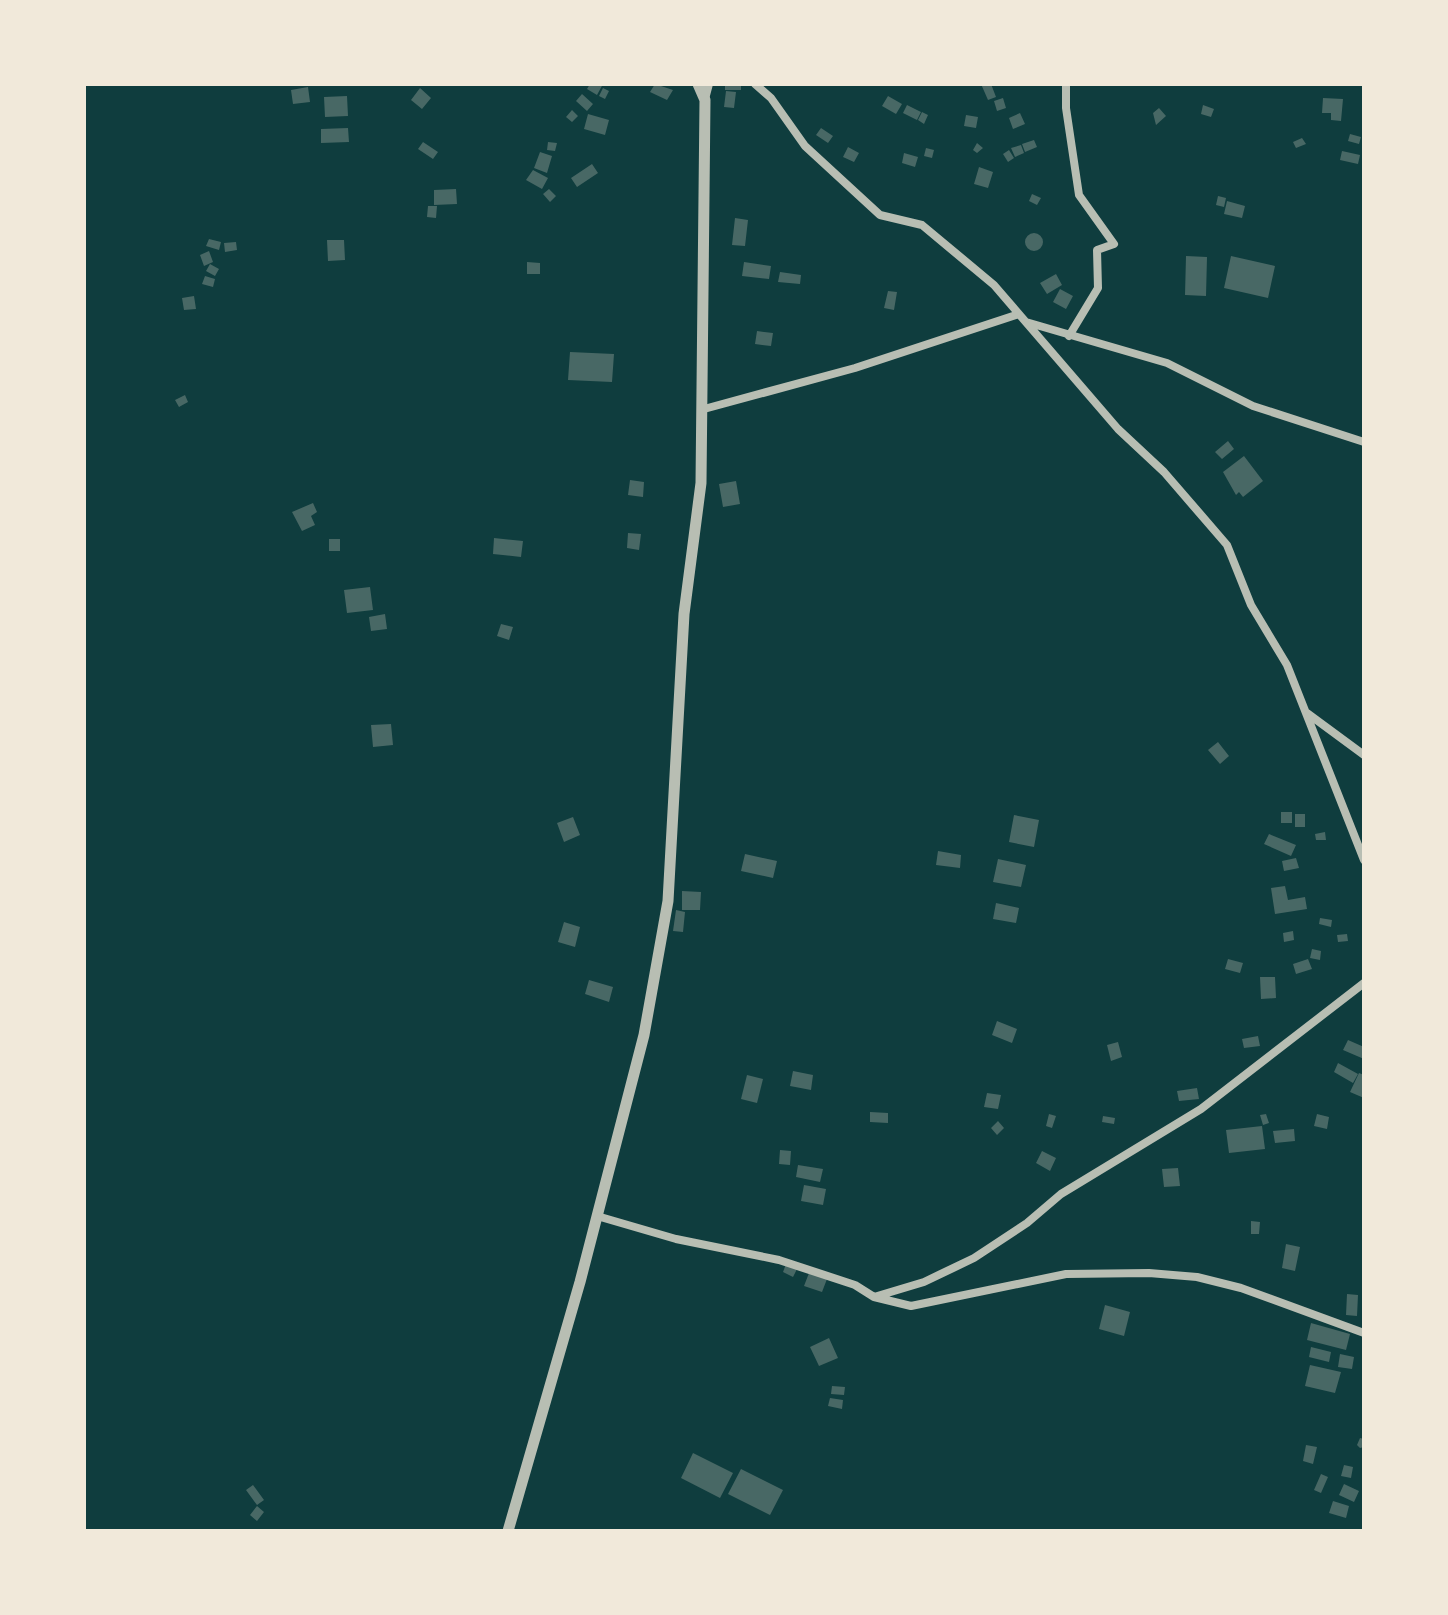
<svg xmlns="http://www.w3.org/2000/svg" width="1448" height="1615" viewBox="0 0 1448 1615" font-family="Montserrat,sans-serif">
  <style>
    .building { fill: #486865 }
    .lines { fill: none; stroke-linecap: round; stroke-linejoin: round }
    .minor { stroke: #b8beb3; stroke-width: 8 }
    .tertiary { stroke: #b8beb3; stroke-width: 11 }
  </style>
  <rect width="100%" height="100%" fill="#0f3d3e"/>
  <path class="building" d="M590 84H603L597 95 587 89Z
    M655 84 673 90 667 100 650 92Z
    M725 84H741V90H725Z
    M981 84H991L996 97 988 100Z
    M308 87 310 102 293 104 291 90Z
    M420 88 431 98 422 109 411 100Z
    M603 88 609 91 605 99 599 96Z
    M726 91 736 92 734 108 724 107Z
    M582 94 593 104 587 111 576 101Z
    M347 96 348 116 325 117 324 97Z
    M888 96 902 104 896 114 882 106Z
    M1003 98 1006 108 997 111 994 101Z
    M1323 98 1343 99 1341 121 1331 120V113H1322Z
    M907 105 921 112 917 120 903 113Z
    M1203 105 1214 109 1211 117 1201 114Z
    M1159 108 1166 116 1156 125 1153 113Z
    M572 110 578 116 572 122 566 117Z
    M922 112 928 115 924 124 918 120Z
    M1020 113 1025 124 1013 129 1009 118Z
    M588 114 609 120 605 135 584 129Z
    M966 115 978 117 976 128 964 126Z
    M348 128 349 142 321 143V129Z
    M821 128 833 136 828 143 816 135Z
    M1350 134 1361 137 1359 144 1348 141Z
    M1302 138 1306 144 1296 148 1293 142Z
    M1034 140 1037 147 1025 152 1022 144Z
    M423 142 438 152 433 159 418 149Z
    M548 142 557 143 555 151 547 150Z
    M977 143 983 148 977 153 973 150Z
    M1021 145 1024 153 1015 157 1011 148Z
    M848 147 859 153 854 162 843 157Z
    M926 148 934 150 932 158 924 156Z
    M1009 150 1014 158 1008 162 1003 154Z
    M1342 151 1360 155 1358 164 1340 160Z
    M540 152 552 156 547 173 534 168Z
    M904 153 918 157 915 167 902 163Z
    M592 164 598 173 577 187 571 178Z
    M979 167 993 172 988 188 974 184Z
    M533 170 548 178 542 189 526 180Z
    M456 189 457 204 434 205V190Z
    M549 189 556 196 550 202 543 194Z
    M1032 194 1041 198 1037 205 1029 201Z
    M1218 196 1226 198 1224 207 1216 205Z
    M1227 201 1245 206 1242 218 1224 214Z
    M428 206H437L436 218 427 217Z
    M735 218 748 220 745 246 732 245Z
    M1025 242a9 9 0 1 1 18 0a9 9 0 1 1-18 0Z
    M209 239 221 242 219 250 206 246Z
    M327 240H344L345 260 328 261Z
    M236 242 237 250 225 252 224 243Z
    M209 251 213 262 204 266 200 255Z
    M1186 256 1207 257 1206 296 1185 295Z
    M1231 256 1275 266 1268 298 1224 288Z
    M527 262 540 263V274H527Z
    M744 262 771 266 769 279 742 276Z
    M210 264 219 269 215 276 206 271Z
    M780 272 801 275 800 284 778 282Z
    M1056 274 1062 285 1047 294 1040 283Z
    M205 276 215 279 213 287 202 284Z
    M1060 289 1073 296 1066 309 1053 302Z
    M888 291 897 292 894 310 884 308Z
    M194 296 196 309 184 310 182 298Z
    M757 331 773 333 771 346 755 344Z
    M570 352 614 354 612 382 568 380Z
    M185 395 188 402 179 407 175 400Z
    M1228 441 1234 449 1222 459 1215 452Z
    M1244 456 1263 481 1243 497 1239 492 1236 495 1223 472Z
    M630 480 644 482 643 497 628 495Z
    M736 481 740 504 723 507 719 484Z
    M313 503 317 512 311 516 315 525 302 531 292 512Z
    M628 533 641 534 639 550 627 548Z
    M494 538 523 541 521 557 493 554Z
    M329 539H340V551H329Z
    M370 587 373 610 347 613 344 590Z
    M385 614 387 629 371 631 369 617Z
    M501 624 513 627 509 640 497 636Z
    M391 724 393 745 373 747 371 725Z
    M1218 742 1229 756 1220 764 1208 750Z
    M1281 812H1292V823H1281Z
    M1295 814H1305V827H1295Z
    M1014 815 1039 820 1034 847 1009 842Z
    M573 817 580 835 564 842 557 823Z
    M1325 832 1326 840H1316L1315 834Z
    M1269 834 1296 845 1291 856 1264 844Z
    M938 851 961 855 960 868 936 865Z
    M745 854 777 861 773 878 741 871Z
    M1296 858 1299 868 1284 871 1282 861Z
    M998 859 1026 865 1021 887 993 882Z
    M1285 886 1288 900 1305 897 1307 909 1275 914 1271 888Z
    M682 891 701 892 700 910H682Z
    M996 903 1019 908 1016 923 993 919Z
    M676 910 685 912 683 932 673 931Z
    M1320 918 1332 920 1331 927 1319 924Z
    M564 922 580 927 575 947 558 942Z
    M1293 931 1294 940 1284 942 1283 933Z
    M1347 934 1348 941 1338 942 1337 935Z
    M1312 949 1321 951 1320 960 1310 958Z
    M1228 959 1243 963 1240 973 1225 969Z
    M1308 959 1312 969 1296 974 1293 964Z
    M1260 977H1275L1276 998 1261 999Z
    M589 980 613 987 609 1002 585 994Z
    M997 1021 1017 1029 1012 1043 992 1035Z
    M1258 1036 1260 1046 1244 1048 1242 1039Z
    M1348 1040 1364 1047V1059L1343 1050Z
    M1118 1042 1122 1057 1111 1061 1107 1045Z
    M1338 1063 1358 1074 1353 1083 1334 1072Z
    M793 1071 813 1075 811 1090 790 1086Z
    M1359 1073 1364 1075V1098L1350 1092Z
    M747 1075 763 1079 757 1103 741 1099Z
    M1197 1088 1199 1099 1179 1101 1177 1091Z
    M987 1093 1001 1095 998 1109 984 1107Z
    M870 1112 888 1113V1123L870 1122Z
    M1049 1114 1056 1116 1052 1128 1046 1126Z
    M1266 1114 1269 1123 1263 1125 1260 1115Z
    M1317 1114 1329 1117 1327 1129 1314 1126Z
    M1103 1116 1115 1118 1114 1124 1102 1122Z
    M998 1121 1004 1128 997 1135 991 1128Z
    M1262 1126 1265 1149 1229 1153 1226 1130Z
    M1294 1129 1295 1141 1275 1143 1273 1131Z
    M780 1150 791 1151 790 1165 779 1164Z
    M1042 1151 1056 1158 1050 1171 1036 1163Z
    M798 1165 823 1169 820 1182 796 1177Z
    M1178 1168 1180 1186 1164 1187 1162 1169Z
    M804 1185 826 1189 823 1205 801 1201Z
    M1251 1221 1260 1222 1259 1234H1251Z
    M1286 1244 1300 1247 1295 1271 1282 1268Z
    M786 1264 797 1269 793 1277 783 1272Z
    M809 1273 827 1279 822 1292 804 1286Z
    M1347 1294 1358 1295 1357 1316 1346 1315Z
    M1105 1305 1130 1312 1124 1336 1099 1329Z
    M1311 1323 1350 1334 1346 1350 1307 1340Z
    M829 1338 838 1358 819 1366 810 1347Z
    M1311 1347 1331 1352 1329 1362 1309 1357Z
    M1340 1354 1354 1357 1352 1369 1338 1367Z
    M1310 1365 1341 1372 1335 1393 1305 1386Z
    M832 1386 845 1387 844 1395 831 1394Z
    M830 1398 843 1400 842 1409 828 1406Z
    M1360 1438 1364 1439V1447L1360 1448 1357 1445Z
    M1306 1445 1317 1447 1313 1464 1303 1461Z
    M693 1453 733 1473 720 1498 681 1478Z
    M1344 1465 1353 1467 1351 1478 1341 1476Z
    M741 1469 783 1490 770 1515 728 1494Z
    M1321 1474 1328 1477 1321 1493 1314 1490Z
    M1344 1484 1359 1491 1354 1502 1339 1495Z
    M253 1485 264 1500 257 1505 246 1490Z
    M1333 1501 1349 1506 1346 1518 1329 1513Z
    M257 1506 264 1512 257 1521 250 1515Z"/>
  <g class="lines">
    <path class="minor" d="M755 84 771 98 805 146 880 215 922 225 994 285 1118 429 1164 472 1227 545 1251 605 1287 665 1364 860
      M1066 84V108L1079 195 1114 244 1097 250 1098 288 1069 336
      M705 99 709 84
      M1026 322 1167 363 1253 406 1364 442
      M704 409 855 368 1019 314
      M1307 713 1364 755
      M597 1216 676 1239 779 1260 855 1285 874 1297 911 1306 1066 1274 1149 1273 1197 1277 1241 1288 1364 1333
      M874 1297 924 1282 974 1258 1027 1223 1061 1194 1201 1109 1364 983"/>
    <path class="tertiary" d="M508 1531 580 1282 644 1035 668 901 684 614 701 483 705 100 698 84"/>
  </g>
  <rect width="1448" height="1615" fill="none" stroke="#f1e9da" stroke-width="172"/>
</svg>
